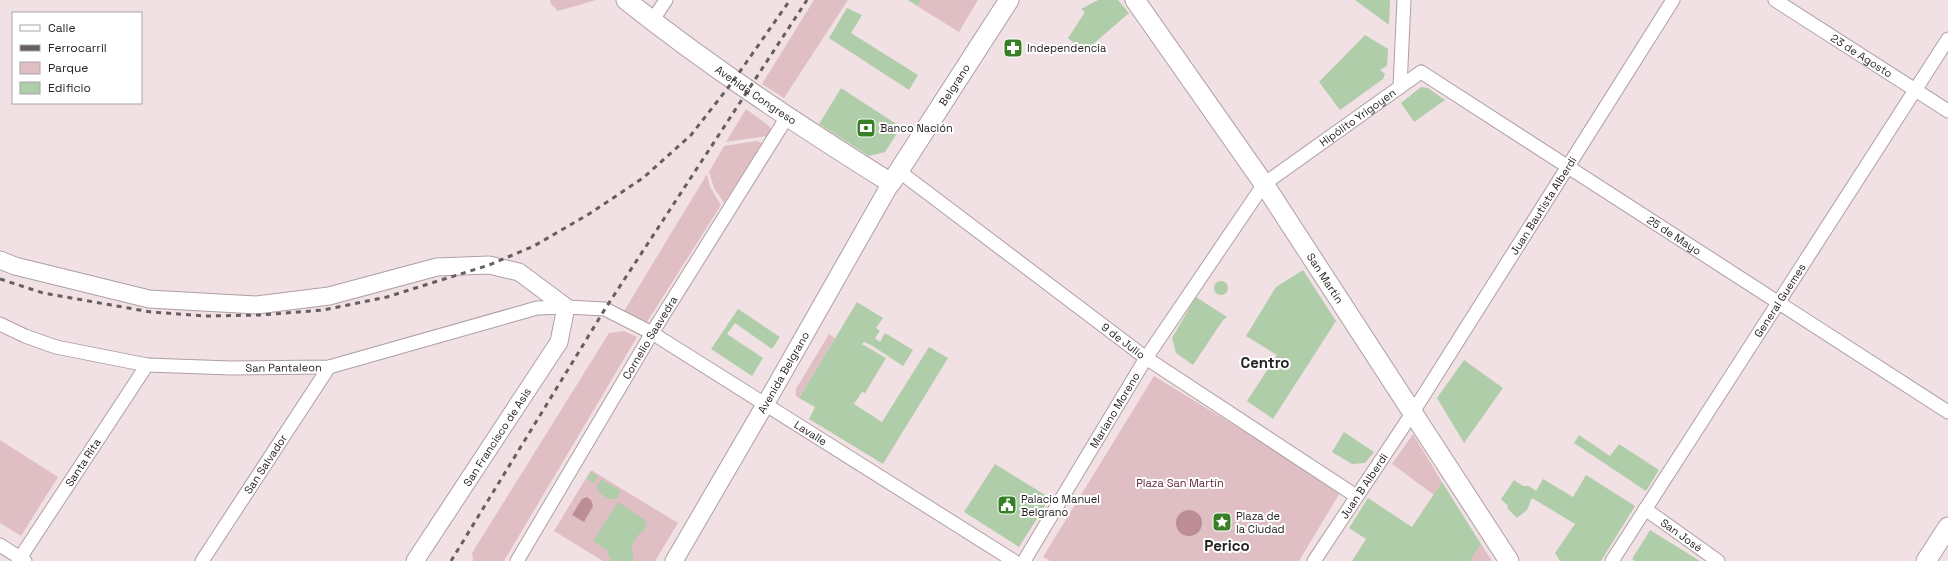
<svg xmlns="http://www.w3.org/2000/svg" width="1948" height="561" viewBox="0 0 1948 561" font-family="'Space Grotesk',sans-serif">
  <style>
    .green { fill: #e0bfc4 }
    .water { fill: #bc8d95 }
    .building { fill: #b0cdaa }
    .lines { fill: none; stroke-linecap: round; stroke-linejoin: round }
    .minor-casing { stroke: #ae9fa1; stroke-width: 15 }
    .tertiary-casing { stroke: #ae9fa1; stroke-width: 19 }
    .secondary-casing { stroke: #ae9fa1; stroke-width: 21 }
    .minor { stroke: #fff; stroke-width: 13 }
    .tertiary { stroke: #fff; stroke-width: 17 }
    .secondary { stroke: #fff; stroke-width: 19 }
    .rail { stroke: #665e5f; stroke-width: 3; stroke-dasharray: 5 5; stroke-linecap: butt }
    .labels { text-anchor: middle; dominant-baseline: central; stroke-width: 4; stroke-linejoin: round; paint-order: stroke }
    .poi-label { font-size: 11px; fill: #282323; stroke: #fff; text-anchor: start }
    .street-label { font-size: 11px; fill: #282323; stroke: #fff }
    .park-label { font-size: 11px; fill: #632836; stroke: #fff }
    .district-label { font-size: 15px; font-weight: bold; fill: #282323; stroke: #fff }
  </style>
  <rect width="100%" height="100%" fill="#f2e1e4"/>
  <path class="green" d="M550 0H596L558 11 551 4Z
    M814 0H848L784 98 762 84Z
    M921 0H978L959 32 917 6Z
    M746 109 769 126 771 129 767 136 726 142Z
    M756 141 763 143 724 203 714 188 709 172 724 146Z
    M707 174 710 187 721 205 647 322 625 323 621 316Z
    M624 331 637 337 504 561H473L472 553 609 333Z
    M829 334 835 338 799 398 796 396V389Z
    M1154 376 1341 491 1299 561H1050L1043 557Z
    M1413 434 1442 482 1434 495 1392 464Z
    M0 440 58 477 21 536 0 523Z
    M591 470 678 523 655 561H603L554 531Z
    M1481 544 1492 561H1470Z"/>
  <path class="water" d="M587 497 591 500 593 506 584 522 572 515 582 499Z
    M1176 523a13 13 0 1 1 26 0a13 13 0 1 1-26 0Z"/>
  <path class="building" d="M908 0H921L917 6Z
    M1098 0H1118L1129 13 1084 52 1068 38 1085 12 1081 9Z
    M1355 0H1390L1389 25 1359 3Z
    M847 8 862 15 851 33 918 75 909 90 829 38Z
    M1365 35 1388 49 1387 66 1380 70 1385 74 1383 79 1340 110 1319 82Z
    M1421 87 1428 88 1445 100 1414 122 1401 103Z
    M841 88 901 127 885 152 869 156 819 124Z
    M1303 270 1336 321 1273 419 1247 401 1277 355 1246 336 1276 287Z
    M1214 288a7 7 0 1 1 14 0a7 7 0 1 1-14 0Z
    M1196 297 1227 317 1223 320 1193 365 1176 353 1172 338Z
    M857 302 883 318 876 328 880 331 875 338 880 342 885 333 913 350 903 366 871 345 864 342 862 344 886 358 865 393 862 392 854 404 882 422 929 347 948 358 883 464 809 419 815 407 799 398Z
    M738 309 780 337 772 349 735 323 727 334 763 358 752 376 711 349Z
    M1464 360 1503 388 1464 443 1437 398Z
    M1344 432 1374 452 1365 463 1352 464 1332 452Z
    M1579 435 1610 456 1619 444 1659 470 1646 491 1574 443Z
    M995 464 1050 498 1019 547 964 512Z
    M591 472 598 476 594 483 587 479Z
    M1586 475 1635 506 1601 561H1560L1555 553 1575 524 1532 498 1527 510 1517 518 1507 508 1508 506 1501 499 1514 480 1523 486H1529L1536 491 1543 479 1573 497Z
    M601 479 621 491 616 499H609L599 493 597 486Z
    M1442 482 1481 544 1470 561H1352L1366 539 1349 528 1368 498 1412 527Z
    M618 502 645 520 647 525 643 532 639 534 631 546 634 561H611L607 550 593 541Z
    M1650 530 1700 561H1635L1632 559Z"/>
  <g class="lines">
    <defs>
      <g id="minor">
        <path id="s1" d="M1775 0 1948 111"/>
        <path d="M652 21 666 0"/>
        <path id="s2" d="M1400 87 1421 72 1948 412"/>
        <path id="s3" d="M900 172 1146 358 1356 496"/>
        <path id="s4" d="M0 324 25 336 56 347 147 365 231 368 329 367 537 308 566 307 605 309 652 333 1014 561"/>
        <path id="s5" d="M1645 509 1718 561"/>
        <path d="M0 545 25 561"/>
        <path id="s6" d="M18 561 147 365"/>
        <path id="s7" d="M202 561 329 367"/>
        <path id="s8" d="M517 561 652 333 787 117"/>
        <path id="s9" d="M1024 561 1146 358 1264 184 1400 87 1404 0"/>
        <path id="s10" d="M1314 561 1413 412 1673 0"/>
        <path id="s11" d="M1612 561 1948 39"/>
      </g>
      <g id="tertiary">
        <path d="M0 260 15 266 149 299 257 305 329 296 437 267 489 265 519 272 566 307 559 342 415 561"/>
        <path id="s12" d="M674 561 766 403 891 183"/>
      </g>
      <g id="secondary">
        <path id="s13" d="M626 0C710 67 800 126 891 183L1009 0"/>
        <path id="s14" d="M1135 0 1264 184 1509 561"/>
        <path d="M1926 561 1948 527"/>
      </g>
    </defs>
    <use href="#minor" class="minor-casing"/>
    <use href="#tertiary" class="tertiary-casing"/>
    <use href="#secondary" class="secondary-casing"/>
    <use href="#minor" class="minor"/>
    <use href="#tertiary" class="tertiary"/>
    <use href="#secondary" class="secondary"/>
    <path class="rail" d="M0 279 43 293 151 312 205 316 261 315 323 310 387 297 489 265 534 246 589 214 643 178 691 135 734 80 790 0
      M451 561 605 309 807 0"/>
  </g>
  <defs>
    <symbol id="pharmacy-square" viewBox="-11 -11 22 22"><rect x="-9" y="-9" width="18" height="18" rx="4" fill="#378026" stroke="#fff"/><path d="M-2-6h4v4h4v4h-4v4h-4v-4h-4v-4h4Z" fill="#fff"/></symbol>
    <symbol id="bank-square" viewBox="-11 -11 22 22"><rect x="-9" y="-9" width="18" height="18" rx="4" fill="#378026" stroke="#fff"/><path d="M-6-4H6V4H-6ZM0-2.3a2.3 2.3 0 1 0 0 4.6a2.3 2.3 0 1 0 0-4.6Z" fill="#fff"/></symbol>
    <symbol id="civic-square" viewBox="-11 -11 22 22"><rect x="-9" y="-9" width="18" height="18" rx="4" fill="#378026" stroke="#fff"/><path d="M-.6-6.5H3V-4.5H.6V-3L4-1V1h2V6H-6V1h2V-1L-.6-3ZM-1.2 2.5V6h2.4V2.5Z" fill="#fff"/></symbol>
    <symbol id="sight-square" viewBox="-11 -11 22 22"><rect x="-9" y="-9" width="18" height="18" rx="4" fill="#378026" stroke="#fff"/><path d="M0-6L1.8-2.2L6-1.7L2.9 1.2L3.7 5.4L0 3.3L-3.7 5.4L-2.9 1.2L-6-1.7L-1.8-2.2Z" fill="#fff"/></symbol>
  </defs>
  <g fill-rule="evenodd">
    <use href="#pharmacy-square" x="1002" y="37" width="22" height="22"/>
    <use href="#bank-square" x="855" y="117" width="22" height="22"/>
    <use href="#civic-square" x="996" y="494" width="22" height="22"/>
    <use href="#sight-square" x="1211" y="511" width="22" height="22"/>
  </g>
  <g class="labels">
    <g class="poi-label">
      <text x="1027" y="48">Independencia</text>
      <text x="880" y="128">Banco Nación</text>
      <text x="1021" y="499">Palacio Manuel<tspan x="1021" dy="13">Belgrano</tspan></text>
      <text x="1236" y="516">Plaza de<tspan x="1236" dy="13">la Ciudad</tspan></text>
    </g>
    <g class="street-label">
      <text stroke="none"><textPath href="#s1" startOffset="103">23 de Agosto</textPath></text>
      <text stroke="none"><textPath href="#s13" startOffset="439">Belgrano</textPath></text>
      <text stroke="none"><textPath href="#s13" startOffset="161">Avenida Congreso</textPath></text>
      <text stroke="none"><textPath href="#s9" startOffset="562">Hipólito Yrigoyen</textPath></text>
      <text stroke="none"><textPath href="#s10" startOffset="423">Juan Bautista Alberdi</textPath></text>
      <text stroke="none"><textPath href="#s2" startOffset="327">25 de Mayo</textPath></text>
      <text stroke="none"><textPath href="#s14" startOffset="337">San Martín</textPath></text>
      <text stroke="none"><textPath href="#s11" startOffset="310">General Guemes</textPath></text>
      <text stroke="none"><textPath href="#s8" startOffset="260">Cornelio Saavedra</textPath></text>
      <text stroke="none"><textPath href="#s3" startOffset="280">9 de Julio</textPath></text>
      <text stroke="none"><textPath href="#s4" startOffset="290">San Pantaleon</textPath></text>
      <text stroke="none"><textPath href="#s12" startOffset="218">Avenida Belgrano</textPath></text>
      <text stroke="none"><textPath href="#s9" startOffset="176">Mariano Moreno</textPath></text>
      <text stroke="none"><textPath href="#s4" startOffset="860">Lavalle</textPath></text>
      <text transform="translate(497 437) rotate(-57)">San Francisco de Asis</text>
      <text stroke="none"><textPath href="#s6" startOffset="118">Santa Rita</textPath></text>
      <text stroke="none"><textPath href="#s7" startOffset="116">San Salvador</textPath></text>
      <text stroke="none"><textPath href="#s10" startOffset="90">Juan B Alberdi</textPath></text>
      <text stroke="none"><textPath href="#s5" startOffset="45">San José</textPath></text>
    </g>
    <g class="park-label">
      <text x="1180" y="483">Plaza San Martín</text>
    </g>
    <g class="district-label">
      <text x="1265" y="362">Centro</text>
      <text x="1227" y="545">Perico</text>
    </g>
  </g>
  <rect x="12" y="12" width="130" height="92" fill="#ffffff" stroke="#a9a7a7"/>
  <rect x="20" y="25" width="20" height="6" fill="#ffffff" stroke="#a9a7a7"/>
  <text x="48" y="32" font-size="12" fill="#282323">Calle</text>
  <rect x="20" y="45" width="20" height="6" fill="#665e5f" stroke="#a9a7a7"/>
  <text x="48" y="52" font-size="12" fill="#282323">Ferrocarril</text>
  <rect x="20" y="62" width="20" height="12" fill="#e0bfc4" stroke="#a9a7a7"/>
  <text x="48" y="72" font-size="12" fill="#282323">Parque</text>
  <rect x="20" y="82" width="20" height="12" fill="#b0cdaa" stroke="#a9a7a7"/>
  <text x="48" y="92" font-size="12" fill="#282323">Edificio</text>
</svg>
